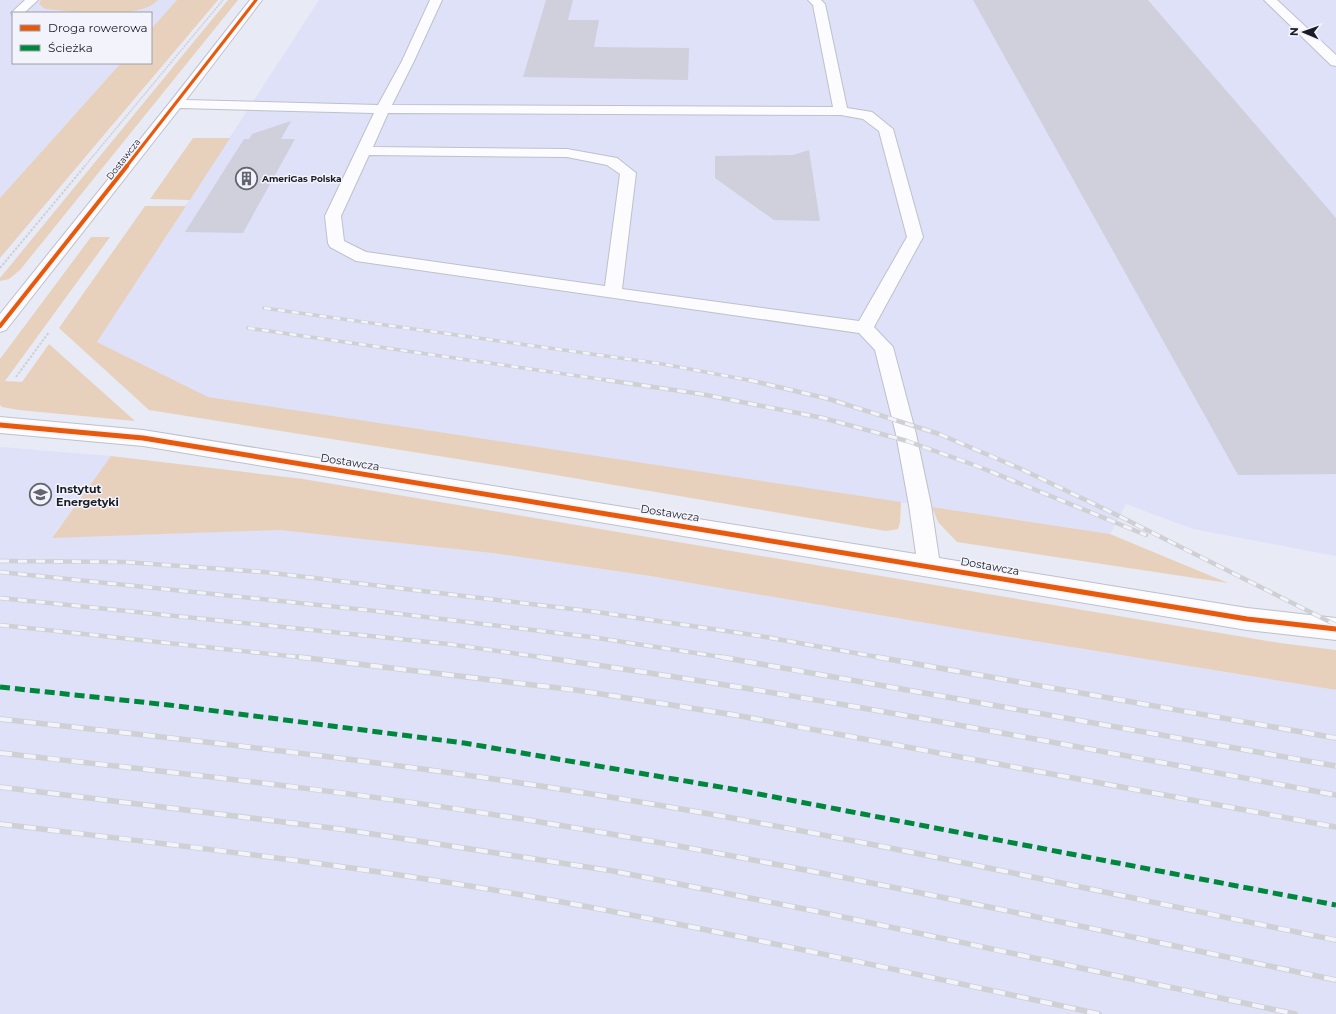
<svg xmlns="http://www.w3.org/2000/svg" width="1336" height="1014" viewBox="0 0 1336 1014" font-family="Montserrat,sans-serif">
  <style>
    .built { fill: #dee1f8 }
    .green { fill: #e8d1bc }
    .building { fill: #cfd0dc }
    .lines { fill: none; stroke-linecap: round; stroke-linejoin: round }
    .minor-casing { stroke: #bec0cb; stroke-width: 2 }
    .path-far1 { stroke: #ced0d3; stroke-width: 1.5; stroke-dasharray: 2 1; stroke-linecap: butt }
    .path { stroke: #ced0d3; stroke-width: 2; stroke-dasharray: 2.5 1.5; stroke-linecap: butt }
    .minor { fill: #fcfcfe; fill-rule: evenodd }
    .rail-far2-casing { stroke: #ced0d3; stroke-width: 3.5 }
    .rail-far1-casing { stroke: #ced0d3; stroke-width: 4.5 }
    .rail-casing { stroke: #ced0d3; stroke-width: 5.5 }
    .rail-far2 { stroke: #f3f4fb; stroke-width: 2.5; stroke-dasharray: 7; stroke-linecap: butt }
    .rail-far1 { stroke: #f3f4fb; stroke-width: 3; stroke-dasharray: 9; stroke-linecap: butt }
    .rail { stroke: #f3f4fb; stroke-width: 4; stroke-dasharray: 12; stroke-linecap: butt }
    .quiet { stroke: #00873e; stroke-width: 5; stroke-dasharray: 10 5; stroke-linecap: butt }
    .cycleway-far2-casing { stroke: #f3f4fb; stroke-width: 4.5 }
    .cycleway-far1-casing { stroke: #f3f4fb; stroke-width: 6 }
    .cycleway-casing { stroke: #f3f4fb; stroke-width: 8 }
    .cycleway-far2 { stroke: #e8590c; stroke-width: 3 }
    .cycleway-far1 { stroke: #e8590c; stroke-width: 4 }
    .cycleway { stroke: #e8590c; stroke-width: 5 }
    .labels { text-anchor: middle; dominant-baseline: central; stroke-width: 3; stroke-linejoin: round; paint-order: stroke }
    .far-street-label { font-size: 9px; fill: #1a1c27; stroke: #f3f4fb }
    .far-poi-label { font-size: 9px; font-weight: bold; fill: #1a1c27; stroke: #f3f4fb; text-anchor: start }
    .street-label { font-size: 11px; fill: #1a1c27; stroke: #f3f4fb }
    .poi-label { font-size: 11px; font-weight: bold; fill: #1a1c27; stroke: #f3f4fb; text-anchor: start }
  </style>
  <rect width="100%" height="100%" fill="#e8eaf5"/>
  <path class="built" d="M0 0H177L151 29V13H13V63H121L0 198Z
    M319 0H1336V556L1193 529 1126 504 1110 534 207 397 97 342Z
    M0 447 111 456 52 537 279 530 492 553 650 576 979 632 1336 690V1014H0Z"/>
  <path class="green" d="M41 0H158C139 21 71 11 45 9L39 4Z
    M177 0H218L0 258V198L121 63H151V29Z
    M228 0H238L20 270 9 279 0 281V278Z
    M193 138H230L190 200 150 199Z
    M145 206H186L97 342 208 397 901 502 900 522 898 529 886 531 508 467 149 410 59 328Z
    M91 237H110L5 381 22 382 49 344 135 421 19 410 2 407 0 405V359Z
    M111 456 303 479 1280 643 1336 650V690L979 632 650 576 492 553 279 530 52 538Z
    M932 507 1110 534 1228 583 957 542 938 522Z"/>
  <path class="building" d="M546 0H573L568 20H599L594 47 689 48 688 80 523 77Z
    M973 0H1148L1336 218V474L1238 475Z
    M291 121 281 139H295L243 233 185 232 244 139H249L252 134Z
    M809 150 820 221 774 220 715 178V156L793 155Z"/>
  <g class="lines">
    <defs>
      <path id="minor" d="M25 0H38L24 13H13V16L11 13Z
        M250 0H262L186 100 378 105 402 61 430 0H442L414 61 392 105 833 107 813 5 808 0H821L825 4 847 108 872 112 893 129 923 237 874 327 893 347 916 434 931 505 939 558 1247 608 1336 618V640L1247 630 143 446 0 433V417L143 430 916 554 909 505 896 434 875 350 859 333 356 261 330 247 328 243 325 216 374 113 180 108 6 330 0 332V314L171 101ZM388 113 841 115 863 119 879 131 907 237 859 321 622 289 636 173 617 158 567 149 373 147ZM369 155 567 157 607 165 620 174 605 286 366 252 344 241 341 216Z
        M1264 0H1277L1336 55V66L1331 65Z"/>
    </defs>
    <use href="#minor" class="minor-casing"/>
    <path class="path-far1" d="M84 167 223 0"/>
    <path class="path" d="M0 268 85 166
      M16 377 49 332"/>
    <use href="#minor" class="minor"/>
    <defs>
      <path id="rail-far2" d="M264 308 663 364 753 381
        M248 328 613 381"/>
      <path id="rail-far1" d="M606 380 701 394 823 418 907 441 977 466 1146 535
        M749 380 829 399 939 434 1019 468 1119 516 1336 625
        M0 561 125 562 264 572 597 612 760 636 883 658
        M0 572 376 611 591 637 728 658
        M0 598 448 644 547 658
        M0 625 308 658"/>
      <path id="rail" d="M299 657 576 690 735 715 1336 827
        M540 657C807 694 1071 746 1336 795
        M721 657 1336 766
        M877 657 1336 738
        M0 719C210 742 420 765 628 800 865 839 1100 892 1336 940
        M0 753C178 773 357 792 534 821 803 865 1069 924 1336 980
        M0 787 340 829 613 871 815 911 1295 1014
        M0 824C173 845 345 864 517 894 712 928 905 972 1099 1014"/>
    </defs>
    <use href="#rail-far2" class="rail-far2-casing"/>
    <use href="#rail-far1" class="rail-far1-casing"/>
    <use href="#rail" class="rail-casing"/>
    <use href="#rail-far2" class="rail-far2"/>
    <use href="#rail-far1" class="rail-far1"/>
    <use href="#rail" class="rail"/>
    <path class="quiet" d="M0 687 169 705 464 743 738 790 1336 905"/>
    <defs>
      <path id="cycleway-far2" d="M126 167 256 0"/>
      <path id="cycleway-far1" d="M0 326 127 166"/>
      <path id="cycleway" d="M0 425 143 438 1247 619 1336 629"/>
    </defs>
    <use href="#cycleway-far2" class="cycleway-far2-casing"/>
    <use href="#cycleway-far1" class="cycleway-far1-casing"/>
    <use href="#cycleway" class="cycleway-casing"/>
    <use href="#cycleway-far2" class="cycleway-far2"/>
    <use href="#cycleway-far1" class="cycleway-far1"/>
    <use href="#cycleway" class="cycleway"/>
  </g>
  <defs>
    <symbol id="building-ring" viewBox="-11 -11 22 22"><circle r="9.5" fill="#f3f4fb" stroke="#62646f" stroke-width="1.5"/><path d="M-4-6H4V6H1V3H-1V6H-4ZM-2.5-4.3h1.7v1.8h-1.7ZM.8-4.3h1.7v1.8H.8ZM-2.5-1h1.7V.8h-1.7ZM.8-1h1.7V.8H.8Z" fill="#62646f"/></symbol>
    <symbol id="university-ring" viewBox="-11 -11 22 22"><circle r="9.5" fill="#f3f4fb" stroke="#62646f" stroke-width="1.5"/><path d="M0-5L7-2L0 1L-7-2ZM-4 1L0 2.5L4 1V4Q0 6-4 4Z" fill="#62646f"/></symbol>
  </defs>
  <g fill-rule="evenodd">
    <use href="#building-ring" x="234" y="166" width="25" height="25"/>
    <use href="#university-ring" x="28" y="482" width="25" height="25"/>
  </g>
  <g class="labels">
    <g class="far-street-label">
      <text transform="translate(123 159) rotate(-52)">Dostawcza</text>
    </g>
    <g class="far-poi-label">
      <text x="262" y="178">AmeriGas Polska</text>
    </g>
    <g class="street-label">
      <text transform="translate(350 462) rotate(9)">Dostawcza</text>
      <text transform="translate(670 513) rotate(9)">Dostawcza</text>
      <text transform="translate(990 566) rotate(10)">Dostawcza</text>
    </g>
    <g class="poi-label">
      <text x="56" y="489">Instytut<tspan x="56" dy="13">Energetyki</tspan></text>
    </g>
  </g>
  <rect x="12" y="12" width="140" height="52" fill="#f3f4fb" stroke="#9c9ea6"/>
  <rect x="20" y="25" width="20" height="6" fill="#e8590c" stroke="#9c9ea6"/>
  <text x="48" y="32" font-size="12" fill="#1a1c27">Droga rowerowa</text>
  <rect x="20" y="45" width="20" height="6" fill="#00873e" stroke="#9c9ea6"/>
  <text x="48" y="52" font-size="12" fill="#1a1c27">Ścieżka</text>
  <g transform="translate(1304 32) rotate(272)" stroke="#f3f4fb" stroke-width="3" paint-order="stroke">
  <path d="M0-3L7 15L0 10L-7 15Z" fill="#1a1c27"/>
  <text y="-6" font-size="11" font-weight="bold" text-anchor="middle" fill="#1a1c27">N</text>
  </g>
</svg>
